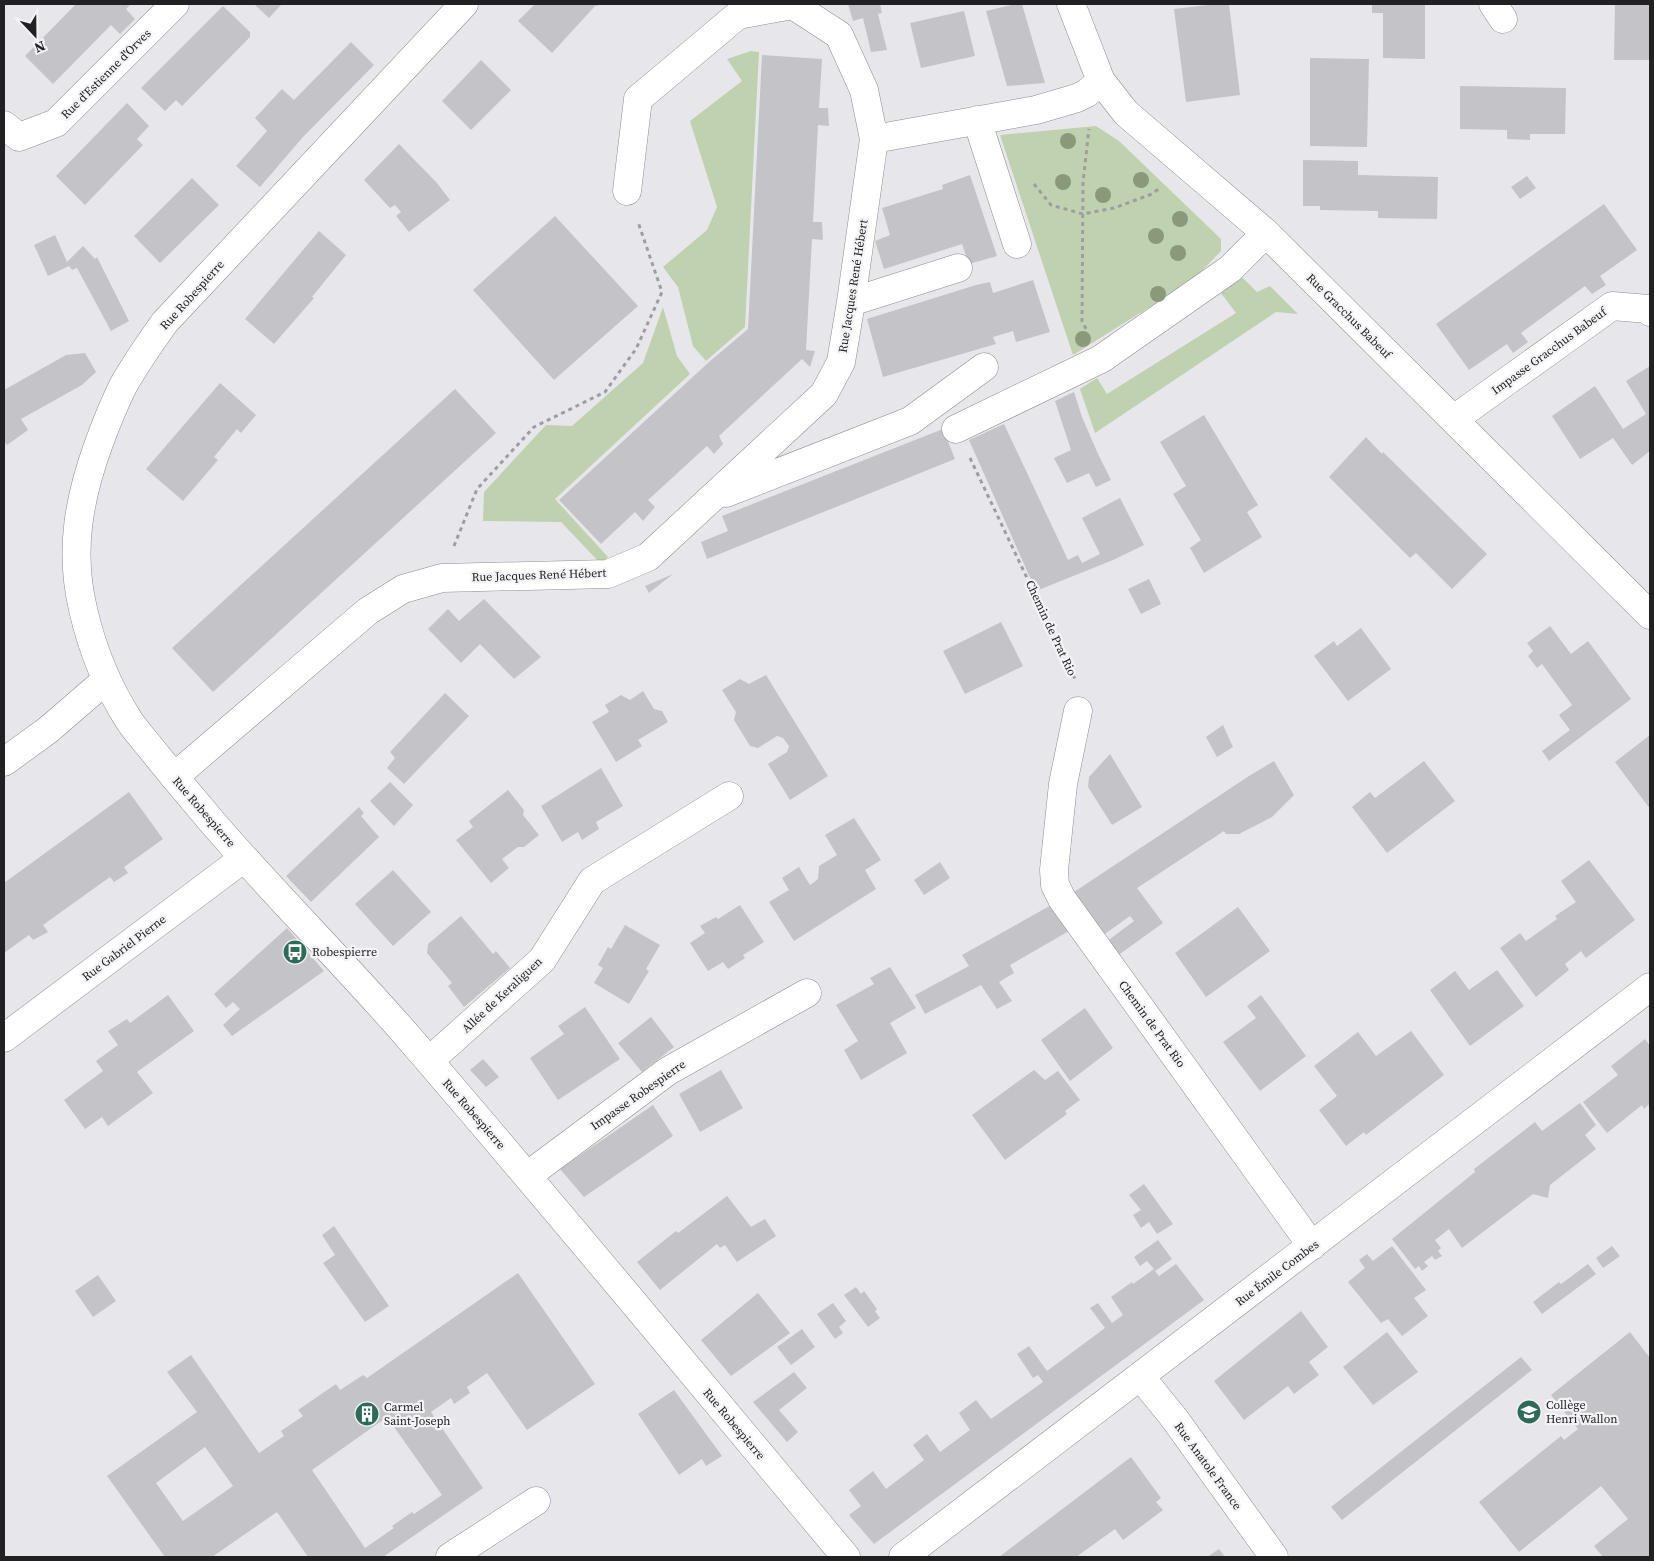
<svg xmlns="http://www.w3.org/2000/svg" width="1654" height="1561" viewBox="0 0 1654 1561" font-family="'Source Serif 4',serif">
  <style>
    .green { fill: #bfd1af }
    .building { fill: #c4c4c8; fill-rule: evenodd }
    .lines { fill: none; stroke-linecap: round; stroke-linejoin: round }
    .minor-casing { stroke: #8d8d91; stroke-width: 29 }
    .path { stroke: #9e9ea1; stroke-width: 3; stroke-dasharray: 4 4; stroke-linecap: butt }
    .minor { stroke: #fff; stroke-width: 28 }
    .tree { fill: #8b997b }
    .labels { text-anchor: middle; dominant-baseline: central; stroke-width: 4.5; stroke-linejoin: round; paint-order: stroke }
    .street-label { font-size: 12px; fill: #212123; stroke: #f4f4f8 }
    .poi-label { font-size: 12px; fill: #212123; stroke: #f4f4f8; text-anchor: start }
  </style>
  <rect width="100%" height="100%" fill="#e7e7eb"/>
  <path class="green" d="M751 51 759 52 745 327 706 361 693 346 678 287 663 267 707 230 717 207 690 121 742 81 727 59Z
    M1096 126 1119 141 1221 239V251L1199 274 1156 303 1073 355 1000 135Z
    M1237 272 1257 292 1270 286 1298 314 1276 312 1095 433 1080 389 1097 378 1107 394 1236 313 1221 293Z
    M663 307 677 356 690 374 555 499 608 557 601 564 561 522 483 521 484 492 546 425 572 426 643 363Z"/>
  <path class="building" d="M76 4H131L126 9 135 19 120 34 111 25 53 84 25 56Z
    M254 4H282L269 18Z
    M535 4H600L597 6 596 5 552 53 518 21Z
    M848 4H880L882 13 878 14 887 50 871 52 863 18 853 21Z
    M1016 4H1022L1045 83 1007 86 986 11Z
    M1217 4H1229L1240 95 1186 102 1174 9Z
    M1372 4H1425V59L1383 58V13H1372Z
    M1615 4 1650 5V60H1614Z
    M223 6 250 32V37L182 106 176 100 165 111 141 88Z
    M964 11 975 56 921 68 910 23Z
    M351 42 374 65 303 137 260 187 236 166 267 131 255 118 282 89 294 100Z
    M762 55 822 59 819 108H828L829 126 818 125 813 222H822L823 240 812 239 806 350 815 351 810 367 802 359 719 436 723 444 714 454 707 446 648 500 655 507 643 521 635 512 601 544 559 500 709 362 748 329Z
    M1310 58 1369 59 1367 147 1310 146Z
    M481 60 511 90 471 130 442 101Z
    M1460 86 1566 88 1565 134H1530V140L1507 139V130L1460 129Z
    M127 103 149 126 137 139 143 145 85 205 56 176Z
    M399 144 437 183 450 200 409 232 396 216 401 212 395 205 390 208 364 180Z
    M1303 160 1358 161V175L1438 177 1437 219 1378 218V211L1320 210V206H1303Z
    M970 175 997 256 969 264 962 244 884 269 875 241 890 235 882 208 943 189 942 185Z
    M1527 176 1536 188 1520 199 1511 187Z
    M192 178 219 205 160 263 134 236Z
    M1604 204 1637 250 1600 276 1606 285 1592 294 1585 286 1521 333 1528 342 1513 353 1507 344 1469 370 1436 324Z
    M555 216 638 306 554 380 473 290Z
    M319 231 346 255 312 297 314 298 274 344 245 319Z
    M55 235 67 262 83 246 95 259 97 257 129 321 111 331 77 268 72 270 69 266 48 276 34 245Z
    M1033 280 1050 332 1016 342 1013 331 993 337 996 344 883 377 867 319 976 285 990 282 993 293Z
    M85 353 96 372 82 385 21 419 28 430 7 445 4 441V390L66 355Z
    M1650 366V451L1632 465 1613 438 1580 459 1552 416 1595 386 1623 429 1646 414 1626 381Z
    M220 383 256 415 241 433 237 429 214 457 218 460 183 501 146 469Z
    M455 389 496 433 213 692 172 648Z
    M1074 392 1082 417 1098 454 1111 480 1096 487 1089 473 1067 483 1054 458 1071 450 1055 401Z
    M1204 415 1258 505 1247 512 1262 537 1204 573 1190 548 1201 540 1173 494 1186 486 1160 442Z
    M1004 424 1068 560 1078 555 1082 563 1100 554 1082 518 1120 498 1144 545 1113 560 1036 591 969 440Z
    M943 429 955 459 707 559 701 542 728 531 722 516Z
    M1366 437 1382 454 1383 452 1487 554 1452 589 1416 553 1410 558 1329 477Z
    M673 574 649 593 645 586Z
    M1149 579 1161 604 1141 614 1128 589Z
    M484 599 541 657 514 679 480 644 461 663 428 629 448 609 459 621Z
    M1001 622 1023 666 965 694 943 651Z
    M1550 626 1571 654 1588 641 1631 699 1549 761 1542 751 1570 730 1559 715 1572 705 1542 664 1537 668 1528 656 1533 651 1527 643Z
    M1361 628 1391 669 1348 701 1314 656 1334 641 1337 646Z
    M766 675 828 776 790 800 768 764 787 752 789 746 783 738 777 736 758 748 750 746 734 720 736 712 722 690 740 679 749 684Z
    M643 691 654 709 662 711 668 722 638 740 642 746 616 762 592 722 609 712 605 705 621 695 630 700Z
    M445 693 469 716 404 784 387 768 395 758 390 752Z
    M1223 725 1233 747 1217 757 1206 737Z
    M1650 735V809L1615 762Z
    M1110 754 1142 807 1112 825 1088 787 1089 777Z
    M1274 761 1294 795 1272 817 1239 834H1226L1224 831 1137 888 1163 923 1117 956 1106 942 1134 921 1130 916 1102 936 1071 894 1249 776Z
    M1424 761 1455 801 1387 853 1352 807 1370 792 1375 798Z
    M601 768 623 806 596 822 599 829 582 840 578 832 562 842 541 806Z
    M390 782 413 805 394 826 370 801Z
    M508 790 524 810 523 815 539 835 524 847H518L502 859 509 868 491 883 456 840 473 827 469 821Z
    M129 792 163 839 124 867 128 873 114 882 110 877 43 925 48 932 33 940 29 935 4 953V883Z
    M359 807 364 813 361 816 379 837 311 902 286 876Z
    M854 818 881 860 865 870 876 889 794 941 769 902 789 890 782 878 799 867 810 885 818 879 819 866 837 855 825 835Z
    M1589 860 1635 920 1586 958 1581 951 1565 964 1569 970 1536 997 1500 948 1520 933 1526 941 1557 919 1555 916 1576 902 1561 881Z
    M940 862 950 878 924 895 914 880Z
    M393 870 431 912 393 946 355 904Z
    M1055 903 1069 931 1010 965 1014 973 999 982 1012 1001 997 1009 981 985 925 1014 915 995 969 966 962 955Z
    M740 905 764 942 743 955 745 958 728 969 723 962 708 971 690 943 705 933 700 926 716 917 718 919Z
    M1238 907 1270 951 1206 997 1175 953Z
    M461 916 493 954 496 951 510 968 464 1007 448 986 452 983 427 953 428 944Z
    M625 925 660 945 646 969 649 971 629 1004 594 983 603 968 598 965 608 947 611 949Z
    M287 928 324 971 232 1036 223 1025 240 1009 233 1002 226 1008 214 994Z
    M890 967 916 1008 890 1023 907 1053 861 1080 844 1050 858 1041 836 1005 874 984 870 978Z
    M1497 970 1524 1006 1470 1046 1430 990 1455 971 1469 990Z
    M168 995 194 1031 137 1072 153 1093 108 1126 102 1117 85 1129 64 1100 103 1071 96 1061 118 1045 108 1031 127 1019 130 1023Z
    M1261 995 1306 1056 1260 1091 1223 1042 1256 1018 1247 1006Z
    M585 1007 620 1059 558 1100 530 1058 564 1034 558 1026Z
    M1085 1008 1113 1048 1070 1081 1041 1040Z
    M651 1017 674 1047 642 1072 618 1043Z
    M1411 1031 1444 1075 1366 1135 1364 1132 1346 1146 1319 1110 1337 1096 1314 1066 1358 1032 1376 1056Z
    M1645 1039 1650 1046V1103L1644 1109 1642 1105 1607 1133 1583 1102 1618 1075 1611 1066Z
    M483 1059 499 1077 486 1087 470 1070Z
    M721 1070 743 1108 700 1132 679 1094Z
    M1034 1070 1045 1080 1058 1071 1080 1100 1065 1111 1067 1114 1005 1160 972 1115Z
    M1580 1103 1596 1125 1585 1135 1596 1149 1550 1185 1548 1198 1533 1194 1462 1248 1449 1229 1435 1240 1441 1248 1438 1251 1442 1256 1435 1260 1432 1256 1424 1262 1428 1266 1422 1271 1419 1266 1415 1269 1392 1239 1475 1172 1474 1169 1535 1122 1542 1131Z
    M653 1105 673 1136 584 1197 560 1169Z
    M1144 1184 1173 1224 1157 1234 1149 1222 1141 1228 1133 1215 1141 1210 1129 1195Z
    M727 1196 751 1227 765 1219 776 1236 737 1262 725 1245 720 1248 717 1244 660 1290 637 1262 676 1231 678 1233Z
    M334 1226 389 1306 365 1322 323 1263 335 1255 322 1235Z
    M1158 1240 1172 1259 1155 1271 1159 1276 1176 1264 1204 1300 874 1544 849 1515 861 1506 849 1490 873 1471 886 1489 924 1460 913 1445 927 1434 940 1452 970 1430 959 1413 976 1400 991 1419 1043 1382 1038 1375 1033 1378 1017 1354 1029 1346 1047 1371 1105 1328 1090 1308 1098 1303 1112 1323 1123 1315 1111 1297 1132 1282 1133 1284 1154 1269 1147 1261 1140 1266 1134 1257Z
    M1392 1246 1426 1290 1414 1298 1428 1316 1402 1336 1388 1319 1381 1323 1348 1282 1365 1268 1359 1260 1367 1254 1373 1261Z
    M1612 1246 1620 1256 1603 1268 1596 1258Z
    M1588 1264 1596 1274 1542 1314 1533 1302 1559 1282 1561 1284Z
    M518 1273 595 1384 527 1430 487 1373 467 1387 470 1393 454 1404 451 1398 431 1412 483 1488 383 1557H308L277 1512 212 1557H165L107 1476 197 1412 167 1372 191 1355 259 1453 284 1436 281 1431 303 1416 298 1410 336 1384 340 1390 363 1375 367 1378ZM387 1417 442 1495 414 1514 412 1512 392 1526 394 1528 365 1548 312 1470ZM205 1447 233 1486 183 1521 156 1483Z
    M98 1275 116 1301 93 1317 75 1291Z
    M856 1287 861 1294 864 1291 877 1309 875 1311 880 1318 868 1327 844 1295Z
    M758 1293 790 1333 731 1376 701 1340Z
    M833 1303 846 1321 839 1327 843 1333 835 1339 817 1314Z
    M1301 1311 1328 1347 1309 1362 1319 1375 1294 1394 1288 1386 1244 1420 1214 1381Z
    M802 1329 815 1347 791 1365 777 1347Z
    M1387 1332 1418 1372 1373 1405 1343 1367Z
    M1630 1332 1650 1358V1557H1603L1594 1546 1628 1519 1601 1486 1519 1552 1479 1502 1561 1436 1564 1440 1578 1429 1551 1395Z
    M1521 1357 1532 1370 1342 1520 1331 1507Z
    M794 1372 807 1388 779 1410 798 1432 787 1442 753 1402Z
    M674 1390 722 1456 706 1466 702 1459 679 1475 638 1414Z
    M1131 1457 1161 1498 1156 1502 1163 1510 1123 1540 1115 1529 1076 1557H999Z
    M1219 1549 1225 1557H1207Z"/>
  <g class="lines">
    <defs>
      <path id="minor" d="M464 4 165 322C150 343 135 364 123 386 114 404 106 424 99 443 79 498 69 550 83 609 92 649 108 688 130 722 137 732 146 742 154 752 173 776 193 799 213 823 277 897 346 965 410 1039 558 1210 701 1384 846 1557
        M1071 4 1101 81 1126 113 1266 233 1650 615
        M1493 4 1503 19
        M977 120 1017 244
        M4 125 19 137 56 123 175 4
        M627 191 638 99 738 15 793 5 839 35 864 90 874 139
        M851 302 958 268
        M1454 419 1612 306 1648 309 1650 312
        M956 429 1101 359 1230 269 1266 233
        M726 493 910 421 984 367
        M1078 711 1063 784 1054 870 1055 885 1062 899 1312 1246
        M4 762 48 730 106 680
        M174 777 368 611 403 589 442 578 608 574 648 557 824 394 841 362 851 302 874 139 1036 110 1077 98 1087 93 1101 81
        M4 1038 244 858
        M429 1061 542 960 592 881 729 796
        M527 1176 668 1071 807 993
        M1140 1376 1174 1418 1274 1557
        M450 1557 536 1501
        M903 1557 1650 987"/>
    </defs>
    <use href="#minor" class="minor-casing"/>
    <path class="path" d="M1034 184 1051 205 1083 214 1114 208 1152 194 1161 187
      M1086 329 1082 321 1083 182 1089 129
      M970 458 1075 679
      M454 546 477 489 534 427 605 392 636 349 662 292 638 222"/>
    <use href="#minor" class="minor"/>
  </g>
  <g class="tree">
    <circle cx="1068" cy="141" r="8"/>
    <circle cx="1141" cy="180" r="8"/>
    <circle cx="1063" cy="182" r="8"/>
    <circle cx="1103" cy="195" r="8"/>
    <circle cx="1180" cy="219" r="8"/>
    <circle cx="1156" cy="236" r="8"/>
    <circle cx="1178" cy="253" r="8"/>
    <circle cx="1158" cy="294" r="8"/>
    <circle cx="1083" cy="339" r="8"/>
  </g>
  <defs>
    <symbol id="bus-disc" viewBox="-11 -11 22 22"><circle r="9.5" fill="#2e6b57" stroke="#f4f4f8"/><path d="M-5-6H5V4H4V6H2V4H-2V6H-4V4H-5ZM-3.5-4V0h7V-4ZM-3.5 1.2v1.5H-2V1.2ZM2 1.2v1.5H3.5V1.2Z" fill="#fff"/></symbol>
    <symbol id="school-disc" viewBox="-11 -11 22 22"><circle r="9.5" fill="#2e6b57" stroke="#f4f4f8"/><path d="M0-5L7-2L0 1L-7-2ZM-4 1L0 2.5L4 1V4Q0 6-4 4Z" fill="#fff"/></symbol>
    <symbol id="building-disc" viewBox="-11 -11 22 22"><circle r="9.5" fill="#2e6b57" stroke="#f4f4f8"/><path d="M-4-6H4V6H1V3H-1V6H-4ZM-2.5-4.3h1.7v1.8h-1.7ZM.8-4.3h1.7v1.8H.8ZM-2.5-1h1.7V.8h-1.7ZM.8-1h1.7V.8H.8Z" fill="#fff"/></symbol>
  </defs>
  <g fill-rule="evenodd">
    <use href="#bus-disc" x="281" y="938" width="28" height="28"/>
    <use href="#school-disc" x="1515" y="1398" width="28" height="28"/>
    <use href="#building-disc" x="353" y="1400" width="28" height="28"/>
  </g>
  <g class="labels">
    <g class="street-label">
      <text transform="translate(106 74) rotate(-45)">Rue d'Estienne d'Orves</text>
      <text transform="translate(853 286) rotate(-81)">Rue Jacques René Hébert</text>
      <text transform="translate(192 295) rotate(-48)">Rue Robespierre</text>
      <text transform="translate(1349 316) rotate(45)">Rue Gracchus Babeuf</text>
      <text transform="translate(1549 351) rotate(-36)">Impasse Gracchus Babeuf</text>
      <text transform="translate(539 575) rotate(-2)">Rue Jacques René Hébert</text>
      <text transform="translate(1051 628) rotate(65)">Chemin de Prat Rio</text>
      <text transform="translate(204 812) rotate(49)">Rue Robespierre</text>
      <text transform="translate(124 948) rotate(-37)">Rue Gabriel Pierne</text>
      <text transform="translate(502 995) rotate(-43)">Allée de Keraliguen</text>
      <text transform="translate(1152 1024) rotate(54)">Chemin de Prat Rio</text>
      <text transform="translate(638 1095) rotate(-35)">Impasse Robespierre</text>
      <text transform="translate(474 1114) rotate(49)">Rue Robespierre</text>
      <text transform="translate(1277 1273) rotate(-37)">Rue Émile Combes</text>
      <text transform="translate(734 1424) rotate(50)">Rue Robespierre</text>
      <text transform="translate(1208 1466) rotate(54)">Rue Anatole France</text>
    </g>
    <g class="poi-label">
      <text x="312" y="952">Robespierre</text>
      <text x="1546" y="1405">Collège<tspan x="1546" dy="14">Henri Wallon</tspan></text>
      <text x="384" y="1407">Carmel<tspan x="384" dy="14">Saint-Joseph</tspan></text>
    </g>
  </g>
  <rect width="1654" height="1561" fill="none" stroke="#212123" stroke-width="10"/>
  <g transform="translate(35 35) rotate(158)" stroke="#f4f4f8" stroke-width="4" paint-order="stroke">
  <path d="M0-4L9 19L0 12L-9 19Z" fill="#212123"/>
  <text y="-8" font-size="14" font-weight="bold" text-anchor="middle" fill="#212123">N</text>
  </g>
</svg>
